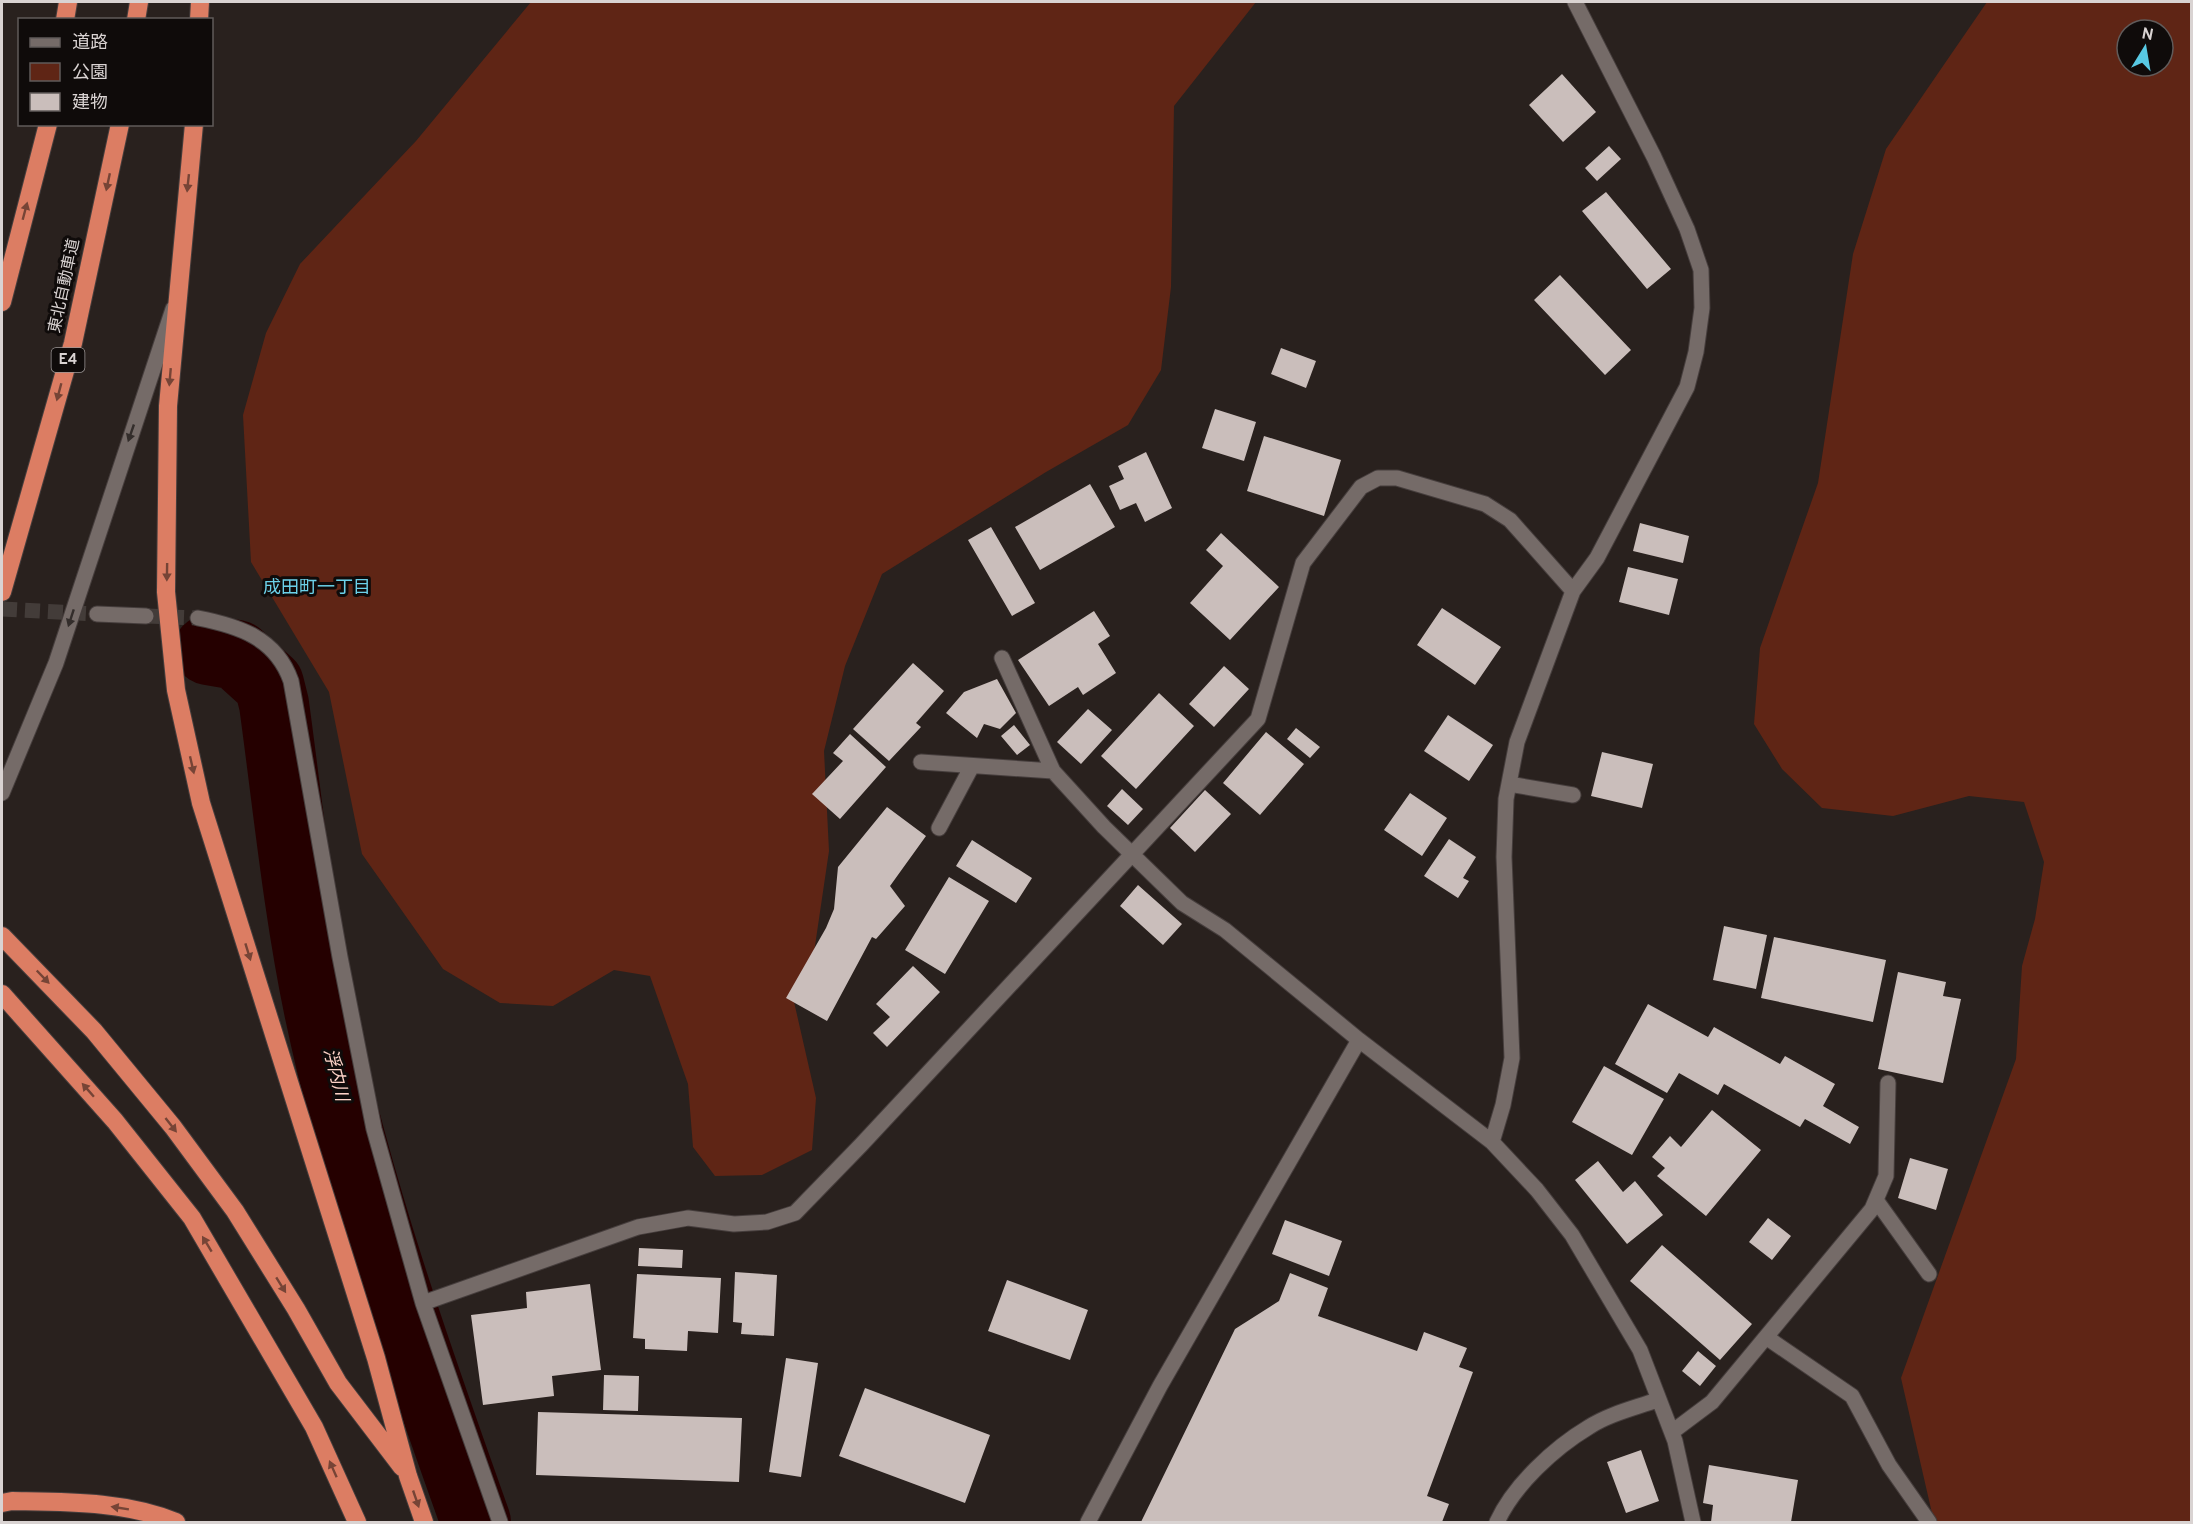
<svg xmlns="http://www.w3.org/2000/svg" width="2193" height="1524" viewBox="0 0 2193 1524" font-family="Overpass,'Noto Sans JP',sans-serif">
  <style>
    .green { fill: #5f2515; fill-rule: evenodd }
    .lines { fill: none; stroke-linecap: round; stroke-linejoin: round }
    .river { stroke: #250000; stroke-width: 70 }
    .building { fill: #cabebb }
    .minor-tunnel { stroke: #433c39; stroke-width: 15; stroke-dasharray: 15 8; stroke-linecap: butt }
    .service-casing { stroke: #463e3d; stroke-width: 17 }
    .minor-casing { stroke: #463e3d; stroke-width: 17 }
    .motorway-casing { stroke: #463e3d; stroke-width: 20 }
    .service { stroke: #756b68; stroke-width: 15 }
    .minor { stroke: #756b68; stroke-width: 15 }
    .motorway { stroke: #dc7d63; stroke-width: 18 }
    .oneway { fill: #764436 }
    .oneway2 { fill: #332d2b }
    .labels { text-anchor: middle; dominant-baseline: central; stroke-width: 6; stroke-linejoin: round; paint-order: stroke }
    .shield { fill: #0f0b0a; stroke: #9c9796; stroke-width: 1.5 }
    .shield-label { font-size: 15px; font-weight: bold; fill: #d9d3d2 }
    .street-label { font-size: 16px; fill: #d9d3d2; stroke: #0f0b0a }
    .neighbourhood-label { font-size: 18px; fill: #6cd1e9; stroke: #0f0b0a }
    .water-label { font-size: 18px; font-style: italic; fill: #fed3c7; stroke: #0f0b0a }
  </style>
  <rect width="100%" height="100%" fill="#29211e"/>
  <path class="green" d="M531 2H1256L1174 106 1171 287 1161 370 1128 425 1046 472 882 574 845 666 824 751 829 851 812 966 792 993 816 1098 812 1150 762 1175 715 1176 693 1147 688 1084 650 976 614 970 553 1006 500 1003 443 969 362 854 329 692 251 562 243 415 266 333 300 264 416 141Z
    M1987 2H2191V1522H1934L1901 1378 2016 1059 2022 966 2035 919 2044 862 2024 802 1969 796 1893 816 1822 808 1782 769 1754 724 1760 648 1818 483 1853 254 1886 149ZM2127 30H2163V66H2127Z"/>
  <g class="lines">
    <path class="river" d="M208 650 237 655 269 684 274 704C288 806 298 909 319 1010 356 1185 416 1354 476 1522"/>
  </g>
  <path class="building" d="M1562 74 1596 112 1563 142 1529 105Z
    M1609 146 1621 159 1597 181 1585 168Z
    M1606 192 1671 269 1647 289 1582 211Z
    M1560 275 1631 350 1605 375 1534 300Z
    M1281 348 1316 361 1306 388 1271 374Z
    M1215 409 1256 422 1244 461 1202 448Z
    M1264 436 1341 460 1324 516 1247 491Z
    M1146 452 1172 508 1145 522 1136 503 1120 510 1109 486 1124 479 1118 466Z
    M1090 484 1115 527 1040 570 1015 527Z
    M1640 523 1689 536 1683 563 1633 551Z
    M991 527 1035 603 1012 616 968 540Z
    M1221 533 1279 587 1230 640 1190 603 1223 566 1206 550Z
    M1628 567 1678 579 1669 615 1619 602Z
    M1442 608 1501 647 1475 685 1417 645Z
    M1094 611 1110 636 1098 644 1116 673 1083 695 1078 687 1049 706 1018 660Z
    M913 663 944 691 916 723 921 727 889 761 853 729Z
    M1224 666 1249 689 1214 727 1189 704Z
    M997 679 1016 713 1000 729 984 724 977 738 946 713 964 692Z
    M1159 693 1194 726 1136 789 1101 756Z
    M1088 709 1112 730 1081 764 1057 742Z
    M1448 715 1493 745 1469 781 1424 751Z
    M1014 725 1030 745 1017 755 1001 736Z
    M1296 728 1320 747 1310 758 1287 739Z
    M1266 732 1304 764 1260 815 1223 783Z
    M850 734 886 767 840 819 812 794 843 761 833 753Z
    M1602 752 1653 764 1642 808 1591 796Z
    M1122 789 1143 809 1128 825 1107 806Z
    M1205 790 1231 814 1195 852 1170 828Z
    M1410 793 1447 818 1422 856 1384 830Z
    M887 807 926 836 890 886 905 906 876 939 872 937 827 1021 786 998 826 928 834 909 838 867Z
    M1449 839 1476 857 1463 878 1469 881 1458 898 1424 876Z
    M972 840 1032 878 1016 903 956 866Z
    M949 877 989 901 945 974 905 950Z
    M1138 885 1182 924 1163 945 1120 906Z
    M1724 926 1767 935 1756 989 1713 980Z
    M1774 937 1886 960 1873 1022 1761 998Z
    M913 966 940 992 887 1047 873 1033 890 1017 876 1004Z
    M1898 972 1946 982 1943 996 1961 999 1943 1083 1878 1069Z
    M1648 1004 1708 1037 1714 1027 1780 1064 1785 1056 1835 1084 1823 1106 1859 1127 1850 1144 1805 1119 1800 1127 1724 1084 1718 1095 1679 1073 1667 1093 1615 1064Z
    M1604 1066 1664 1099 1632 1155 1572 1122Z
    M1712 1110 1761 1150 1706 1216 1657 1176 1665 1168 1652 1157 1670 1136 1681 1147Z
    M1910 1158 1948 1169 1936 1210 1898 1198Z
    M1598 1161 1623 1192 1635 1181 1663 1215 1627 1244 1575 1180Z
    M1768 1218 1791 1236 1772 1260 1749 1242Z
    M1285 1220 1342 1241 1329 1276 1272 1254Z
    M1662 1245 1752 1324 1720 1360 1630 1281Z
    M639 1248 683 1250 682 1268 638 1266Z
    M735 1272 777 1275 774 1336 741 1334 742 1323 733 1322Z
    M1290 1273 1328 1288 1318 1316 1417 1351 1424 1332 1467 1348 1459 1367 1473 1372 1427 1496 1449 1504 1442 1522H1141L1235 1329 1279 1301Z
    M637 1274 721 1278 718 1333 688 1331 687 1351 645 1349V1339L633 1338Z
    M1007 1280 1088 1310 1070 1360 988 1331Z
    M590 1284 601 1370 552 1376 554 1396 483 1405 471 1315 527 1308 526 1292Z
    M1698 1351 1716 1366 1700 1386 1682 1371Z
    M786 1358 818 1363 801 1477 769 1472Z
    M604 1375 639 1376 638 1411 603 1410Z
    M865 1388 990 1435 965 1503 839 1456Z
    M538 1412 742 1418 739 1482 536 1475Z
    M1641 1450 1659 1501 1626 1513 1607 1462Z
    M1709 1465 1798 1480 1791 1522H1711L1713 1505 1703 1503Z"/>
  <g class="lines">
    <path class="minor-tunnel" d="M2 609 97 614
      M146 616 198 618"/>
    <defs>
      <path id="service" d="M2 793 56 663 173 309"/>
      <path id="minor" d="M97 614 146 616
        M198 618C239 626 276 638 291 681L340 957 374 1129 423 1303 500 1522
        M1002 658 1053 771 1104 827 1182 903 1225 930 1359 1040 1492 1142 1537 1190 1572 1235 1640 1350 1675 1441 1693 1522
        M921 762 1053 771
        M1509 784 1573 795
        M939 828 972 766
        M1492 1142 1503 1105 1512 1058 1504 857 1506 799 1517 742 1573 591 1597 558 1687 387 1696 352 1702 308 1701 270 1687 229 1654 157 1575 2
        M1876 1200 1929 1274
        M423 1303 638 1227 688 1218 734 1224 767 1222 795 1213 861 1145 1258 719 1303 563 1361 487 1378 478H1397L1485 504 1510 520 1573 591
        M1766 1337 1852 1396 1889 1465 1929 1522
        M1672 1432 1712 1402 1872 1209 1886 1176 1888 1083
        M1088 1522 1160 1386 1359 1040
        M1497 1522C1514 1485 1554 1448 1589 1427 1609 1414 1635 1408 1657 1400"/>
      <path id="motorway" d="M65 20 68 2
        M136 20 139 2
        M199 20 200 2
        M194 124 168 406 166 592 176 690 201 803 376 1358 408 1476 424 1522
        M2 302 48 124
        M2 592 73 343 120 124
        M2 936 94 1031 173 1127 235 1211 296 1309 338 1383 402 1467
        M2 994 115 1121 192 1218 314 1427 357 1522
        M2 1503 12 1501C67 1502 124 1501 176 1522"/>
    </defs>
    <use href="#service" class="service-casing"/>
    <use href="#minor" class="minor-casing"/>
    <use href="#motorway" class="motorway-casing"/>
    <use href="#service" class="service"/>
    <use href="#minor" class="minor"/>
    <use href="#motorway" class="motorway"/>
  </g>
  <defs><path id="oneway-solid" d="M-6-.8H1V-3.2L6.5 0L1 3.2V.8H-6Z" transform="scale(1.5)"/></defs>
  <g class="oneway">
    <use href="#oneway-solid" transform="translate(108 182) rotate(102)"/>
    <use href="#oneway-solid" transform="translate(188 183) rotate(96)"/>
    <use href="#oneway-solid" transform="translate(25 211) rotate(-75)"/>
    <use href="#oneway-solid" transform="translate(170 377) rotate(95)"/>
    <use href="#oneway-solid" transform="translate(59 392) rotate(105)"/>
    <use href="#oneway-solid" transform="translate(167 572) rotate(91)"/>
    <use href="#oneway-solid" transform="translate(192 765) rotate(77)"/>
    <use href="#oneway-solid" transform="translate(248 952) rotate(73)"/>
    <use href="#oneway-solid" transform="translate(43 977) rotate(46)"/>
    <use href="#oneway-solid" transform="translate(88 1090) rotate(-131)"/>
    <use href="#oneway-solid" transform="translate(171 1125) rotate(52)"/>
    <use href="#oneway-solid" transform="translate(207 1244) rotate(-121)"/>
    <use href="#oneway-solid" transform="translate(281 1285) rotate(58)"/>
    <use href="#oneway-solid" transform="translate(333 1469) rotate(-114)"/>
    <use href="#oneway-solid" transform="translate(416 1499) rotate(71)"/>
    <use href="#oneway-solid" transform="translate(120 1508) rotate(-171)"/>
  </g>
  <g class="oneway2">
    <use href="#oneway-solid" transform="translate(131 433) rotate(109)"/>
    <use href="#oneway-solid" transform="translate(71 618) rotate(108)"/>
  </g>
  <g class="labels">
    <rect class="shield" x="51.5" y="348" width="33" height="24" rx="4.5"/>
    <g class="shield-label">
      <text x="68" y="360">E4</text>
    </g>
    <g class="street-label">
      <text transform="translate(65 286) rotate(-78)">東北自動車道</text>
    </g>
    <g class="neighbourhood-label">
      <text x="317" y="588">成田町一丁目</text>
    </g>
    <g class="water-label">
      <text transform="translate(335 1075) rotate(76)">浮内川</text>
    </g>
  </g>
  <rect width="2193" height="1524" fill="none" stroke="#d9d3d2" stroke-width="6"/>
  <rect x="18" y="18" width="195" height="108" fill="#0f0b0a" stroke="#605b5a" stroke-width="1.5"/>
  <rect x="30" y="38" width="30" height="9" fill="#756b68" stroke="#605b5a" stroke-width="1.5"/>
  <text x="72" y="48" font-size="18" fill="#d9d3d2">道路</text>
  <rect x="30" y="63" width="30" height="18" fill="#5f2515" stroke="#605b5a" stroke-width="1.5"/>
  <text x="72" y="78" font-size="18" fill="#d9d3d2">公園</text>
  <rect x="30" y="93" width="30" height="18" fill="#cabebb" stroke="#605b5a" stroke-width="1.5"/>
  <text x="72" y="108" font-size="18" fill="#d9d3d2">建物</text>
  <g transform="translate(2145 48) rotate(11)"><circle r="28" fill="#0f0b0a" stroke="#605b5a" stroke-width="1.5"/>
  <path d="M0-4.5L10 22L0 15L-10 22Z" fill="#58c9e3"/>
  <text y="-9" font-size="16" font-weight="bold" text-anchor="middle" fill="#d9d3d2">N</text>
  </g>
</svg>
